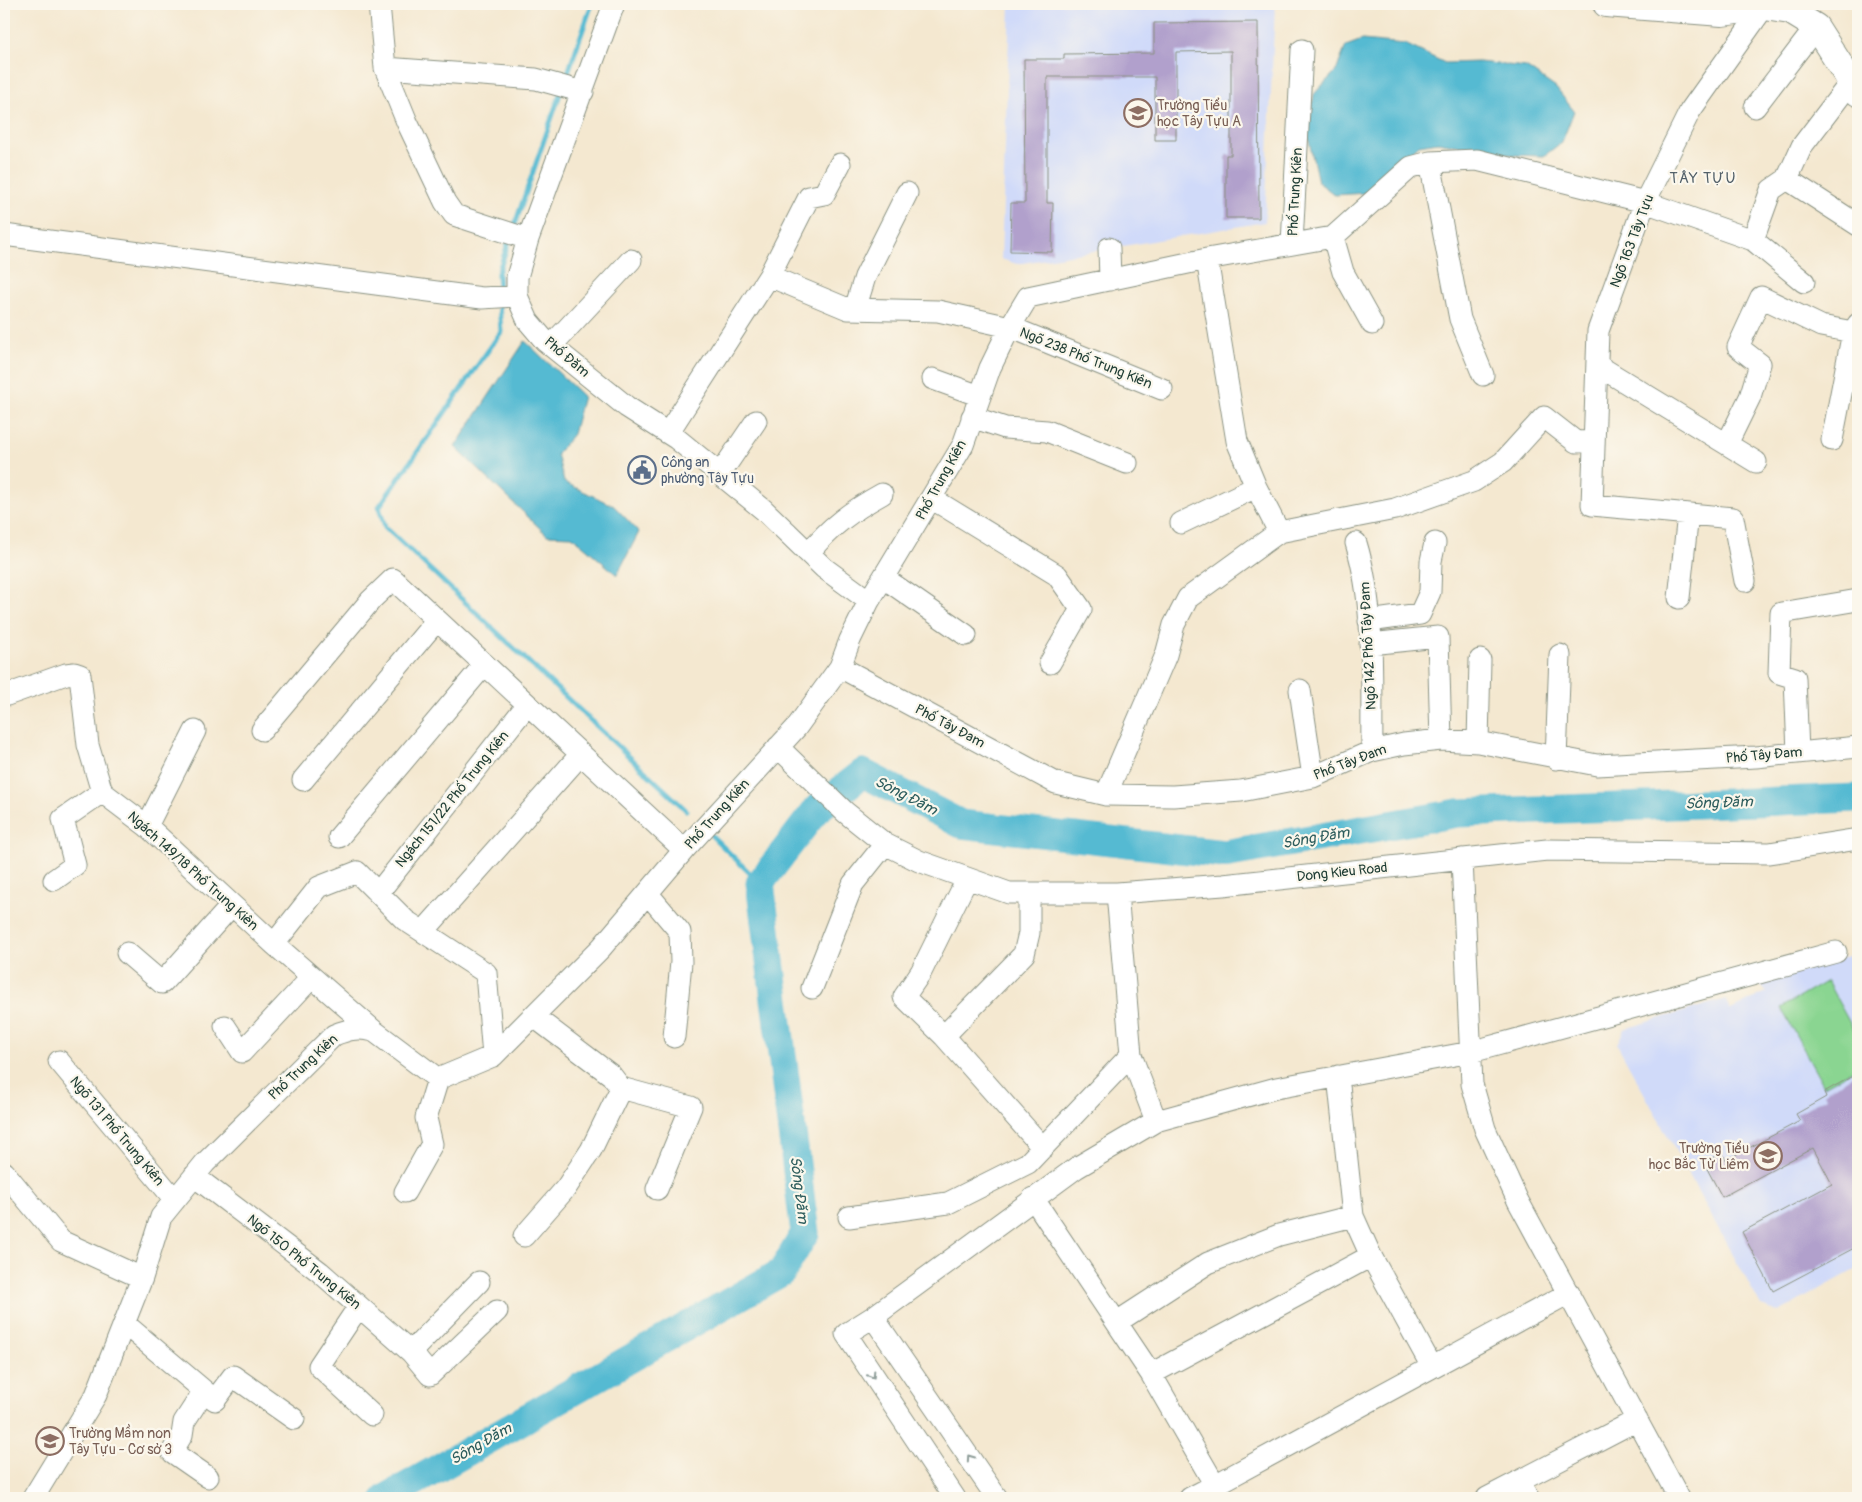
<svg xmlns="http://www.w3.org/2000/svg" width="1862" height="1502" viewBox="0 0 1862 1502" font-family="Pangolin,sans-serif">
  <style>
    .built { fill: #d0daf9 }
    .green { fill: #8ad591; stroke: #548962 }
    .water { fill: #54bad2; stroke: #3a7c83 }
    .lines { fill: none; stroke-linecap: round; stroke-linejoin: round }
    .stream { stroke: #54bad2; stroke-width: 5 }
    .river { stroke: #54bad2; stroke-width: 29 }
    .building { fill: #b1a0cc }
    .minor-casing { stroke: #8a9282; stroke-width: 23 }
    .major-casing { stroke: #8a9282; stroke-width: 28 }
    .minor { stroke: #fff; stroke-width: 21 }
    .major { stroke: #fff; stroke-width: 26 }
    .oneway { stroke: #8f9e9a }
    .labels { text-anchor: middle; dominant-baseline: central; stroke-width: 4.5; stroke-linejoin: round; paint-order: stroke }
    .education-label { font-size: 14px; fill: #785e54; stroke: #fbf7ec; text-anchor: start }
    .street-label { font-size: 14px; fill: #1f3d34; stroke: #fbf7ec }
    .service-label { font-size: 14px; fill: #4e5e75; stroke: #fbf7ec; text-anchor: start }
    .neighbourhood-label { font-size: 15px; letter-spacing: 1px; fill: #526069; stroke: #fbf7ec }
    .water-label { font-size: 15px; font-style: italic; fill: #2c5c5c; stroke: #fbf7ec }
  </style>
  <rect width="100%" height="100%" fill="#fbf7ec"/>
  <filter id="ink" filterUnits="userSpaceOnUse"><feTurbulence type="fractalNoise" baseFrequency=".02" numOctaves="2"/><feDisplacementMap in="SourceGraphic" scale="10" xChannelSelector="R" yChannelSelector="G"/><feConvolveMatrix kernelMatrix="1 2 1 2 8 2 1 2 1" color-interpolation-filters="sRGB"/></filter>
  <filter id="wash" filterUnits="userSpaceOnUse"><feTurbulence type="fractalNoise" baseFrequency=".0096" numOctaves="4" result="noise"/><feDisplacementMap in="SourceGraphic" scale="20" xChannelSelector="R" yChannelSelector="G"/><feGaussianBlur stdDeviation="1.12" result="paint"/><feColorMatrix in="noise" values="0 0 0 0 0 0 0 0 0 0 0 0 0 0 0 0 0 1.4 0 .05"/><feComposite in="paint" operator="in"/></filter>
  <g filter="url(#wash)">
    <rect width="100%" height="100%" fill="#f4e8d0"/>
    <path class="built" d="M1010 4H1275L1265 222 1017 264 1001 259Z
      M1858 953V1268L1779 1312 1761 1306 1617 1044 1624 1029 1726 999 1731 1010 1766 992 1760 984Z"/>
    <path class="green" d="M1827 981 1858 1038V1067L1824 1086 1781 1008Z"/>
    <path class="water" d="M1362 40 1405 44 1445 63 1479 62 1526 67 1556 88 1574 111 1562 142 1544 156 1513 155 1438 142 1419 145 1366 193 1335 195 1318 182 1308 136 1314 94 1336 71 1346 46Z
      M525 341 583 396 573 434 557 454 564 482 614 506 639 532 617 575 572 536 547 535 455 447Z"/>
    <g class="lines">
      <path class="stream" d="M565 81 592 4
        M513 230 561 91
        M499 292 498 273 510 238
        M499 303 501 332 379 507 385 527 686 810
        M711 835 760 883"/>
      <path class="river" d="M386 1498 782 1272 805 1233 760 883 816 810 863 773 961 824 1224 854 1458 813 1858 798"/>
    </g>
    <g id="blocks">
      <path class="building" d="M1258 22 1259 218H1226V155H1231V51L1176 52V140H1155V77H1047V203H1053L1052 252 1010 251 1011 203H1025L1024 59H1064V54L1154 53V23Z
        M1858 1073V1246L1773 1291 1742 1232 1832 1184 1813 1148 1722 1197 1704 1163 1722 1153 1726 1160 1800 1121 1796 1114 1826 1097 1824 1092Z"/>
    </g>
  </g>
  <g filter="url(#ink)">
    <use href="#blocks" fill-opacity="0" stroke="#8a9282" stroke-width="1"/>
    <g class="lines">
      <defs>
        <path id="minor" d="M379 4 385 68 407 122 445 202 454 215 528 239
          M614 4 528 239 517 277V296L528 321 545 341 627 407 677 439 764 510 824 568 869 601
          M385 68 536 79 583 92
          M1755 107 1816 27
          M1430 162 1460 319 1483 375
          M1787 179 1858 225
          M4 235 482 298 517 296
          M1333 237 1343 272 1372 324
          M1753 240 1771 190 1787 179 1802 146 1850 83
          M1292 244 1302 50
          M1109 248 1110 280
          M1207 259 1237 441 1256 487 1279 532
          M769 276 848 309 938 311 1010 327 1162 389
          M855 309 865 277 907 193
          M551 346 631 260
          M1597 365 1756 462
          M933 379 980 396
          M972 417 1005 428 1047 431 1127 463
          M668 433 769 276 809 197 824 194 840 164
          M1832 440 1853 332 1858 324
          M1727 444 1750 397 1760 364 1738 347 1761 297 1821 326 1853 332
          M720 474 756 421
          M931 498 1057 575 1081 609 1050 663
          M1181 523 1256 487
          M1356 543C1376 608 1371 682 1372 751
          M809 553C829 527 853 510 882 494
          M884 578 966 635
          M1745 581 1733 518 1592 505 1598 331 1645 202 1690 111 1766 4
          M1679 598 1688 514
          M1369 621 1420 614 1430 592 1431 561 1435 543
          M1370 644 1438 637 1441 740
          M840 667 1056 783 1106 795 1173 796 1241 791 1313 777 1372 751 1404 744 1441 740 1478 742 1597 765 1756 757 1858 747
          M1300 690 1313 777
          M4 696 66 674 74 673 80 675 88 745 102 792 147 826 274 944 374 1031
          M262 730 371 600 393 579 684 850
          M1478 742 1480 660
          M778 747 845 812 885 844 919 861 1009 893H1117L1223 885 1547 850 1769 853 1858 839
          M1798 753 1795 678 1779 673 1781 613 1858 600
          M1556 759 1560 655
          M303 780 436 621
          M1106 795 1166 655 1174 625 1188 598 1279 532 1395 509 1474 481 1503 462 1544 417 1576 442 1594 441
          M147 826 195 731
          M339 837 484 665
          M1462 859 1472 1084 1485 1129 1518 1201 1679 1498
          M967 879 921 972 904 997 944 1036 1043 1148
          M54 880 75 865 63 819 102 792
          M378 893 527 705
          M1117 893 1131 1055 1156 1121
          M648 894 680 932 681 962 674 1037
          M423 932 581 754
          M274 944 319 887 357 872 405 920 486 973 493 1056
          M127 953 162 983 232 905
          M812 988 853 884 885 844
          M533 1016 611 1075 621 1088 691 1107 657 1189
          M225 1026 242 1052 312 977
          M944 1036 1024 954 1029 933V894
          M59 1061 175 1200
          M1338 1076 1353 1216 1371 1256 1432 1367
          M4 1172 61 1241 142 1278
          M194 1176 320 1272 411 1352 430 1375 497 1311
          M405 1192 432 1144 426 1118 438 1079
          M1033 1198 1151 1374 1215 1485 1190 1498
          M849 1217 948 1203 1028 1163 1131 1055
          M524 1236 566 1188 591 1150 621 1088
          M359 1306 319 1366 372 1415
          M873 1317 997 1498
          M1117 1322 1208 1263 1279 1235 1353 1216
          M125 1324 215 1400 233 1376 294 1419
          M411 1352 479 1282
          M1151 1374 1371 1256
          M204 1391 184 1422 182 1435 172 1452 208 1477
          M1519 1481 1528 1498
          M1215 1485 1569 1293
          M33 1498 96 1395 142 1278 161 1217 205 1163 334 1035C349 1029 359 1027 374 1031L438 1079 493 1056 601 948 684 850 796 728 840 667 850 640 869 601 963 445 990 368 1010 327 1028 297 1207 259 1333 237 1411 167 1430 162 1477 160 1645 202 1753 240 1804 282
          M955 1498 846 1334 873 1317 1076 1168 1156 1121 1276 1088 1471 1052 1836 952
          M1487 1498 1637 1420"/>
        <path id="major" d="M1606 4 1722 13 1765 7 1790 11 1816 27 1858 93"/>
      </defs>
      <use href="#minor" class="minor-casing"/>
      <use href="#major" class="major-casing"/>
      <use href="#minor" class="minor"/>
      <use href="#major" class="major"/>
    </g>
    <defs><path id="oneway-chevron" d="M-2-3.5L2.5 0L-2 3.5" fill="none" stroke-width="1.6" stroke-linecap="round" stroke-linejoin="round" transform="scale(1.25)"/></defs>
    <g class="oneway">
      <use href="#oneway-chevron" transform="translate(872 1375) rotate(57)"/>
      <use href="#oneway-chevron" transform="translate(970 1458) rotate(-125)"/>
    </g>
  </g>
  <defs>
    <symbol id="school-ring" viewBox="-11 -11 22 22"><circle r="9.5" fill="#fbf7ec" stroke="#8d6e63" stroke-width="1.5"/><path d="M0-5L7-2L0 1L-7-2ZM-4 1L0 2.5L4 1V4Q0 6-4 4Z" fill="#8d6e63"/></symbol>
    <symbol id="civic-ring" viewBox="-11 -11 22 22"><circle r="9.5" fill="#fbf7ec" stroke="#5c6f8a" stroke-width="1.5"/><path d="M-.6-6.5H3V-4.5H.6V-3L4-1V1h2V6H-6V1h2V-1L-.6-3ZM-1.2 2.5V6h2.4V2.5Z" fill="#5c6f8a"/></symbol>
  </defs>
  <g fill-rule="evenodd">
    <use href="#school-ring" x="1122" y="97" width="32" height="32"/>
    <use href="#civic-ring" x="626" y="454" width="32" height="32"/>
    <use href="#school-ring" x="1752" y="1140" width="32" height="32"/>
    <use href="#school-ring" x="34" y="1425" width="32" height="32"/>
  </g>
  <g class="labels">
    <g class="education-label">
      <text x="1157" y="105">Trường Tiểu<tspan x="1157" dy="16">học Tây Tựu A</tspan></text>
      <text x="1749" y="1148" text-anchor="end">Trường Tiểu<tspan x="1749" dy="16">học Bắc Từ Liêm</tspan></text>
      <text x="69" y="1433">Trường Mầm non<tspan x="69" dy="16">Tây Tựu - Cơ sở 3</tspan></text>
    </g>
    <g class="street-label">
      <text transform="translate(1295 192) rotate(-87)">Phố Trung Kiên</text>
      <text transform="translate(1632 241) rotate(-69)">Ngõ 163 Tây Tựu</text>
      <text transform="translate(567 357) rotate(40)">Phố Đăm</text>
      <text transform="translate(1086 358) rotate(22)">Ngõ 238 Phố Trung Kiên</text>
      <text transform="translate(941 480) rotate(-61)">Phố Trung Kiên</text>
      <text transform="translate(1368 646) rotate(-93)">Ngõ 142 Phố Tây Đam</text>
      <text transform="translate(950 726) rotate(28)">Phố Tây Đam</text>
      <text transform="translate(1764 755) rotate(-5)">Phố Tây Đam</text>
      <text transform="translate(1350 762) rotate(-21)">Phố Tây Đam</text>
      <text transform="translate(452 799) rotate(-51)">Ngách 151/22 Phố Trung Kiên</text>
      <text transform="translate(717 814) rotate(-48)">Phố Trung Kiên</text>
      <text transform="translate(193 871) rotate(42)">Ngách 149/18 Phố Trung Kiên</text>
      <text transform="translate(1342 872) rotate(-6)">Dong Kieu Road</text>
      <text transform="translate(303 1067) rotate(-43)">Phố Trung Kiên</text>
      <text transform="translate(117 1131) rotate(50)">Ngõ 131 Phố Trung Kiên</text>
      <text transform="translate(304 1262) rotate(39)">Ngõ 150 Phố Trung Kiên</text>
    </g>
    <g class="service-label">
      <text x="661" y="462">Công an<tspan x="661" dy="16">phường Tây Tựu</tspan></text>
    </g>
    <g class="neighbourhood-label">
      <text x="1703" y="178">TÂY TỰU</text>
    </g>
    <g class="water-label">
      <text transform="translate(906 796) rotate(27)">Sông Đăm</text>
      <text transform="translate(1719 803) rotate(-2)">Sông Đăm</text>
      <text transform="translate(1316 838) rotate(-10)">Sông Đăm</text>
      <text transform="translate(799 1190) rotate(83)">Sông Đăm</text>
      <text transform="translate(481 1444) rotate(-30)">Sông Đăm</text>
    </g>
  </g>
  <rect width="1862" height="1502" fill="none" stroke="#fbf7ec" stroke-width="20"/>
</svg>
